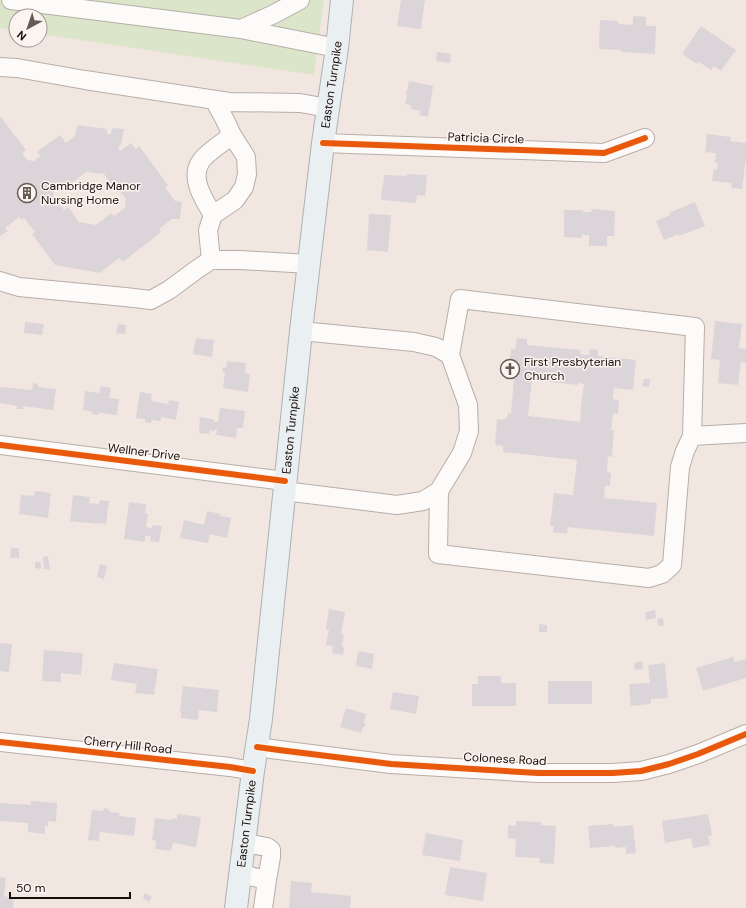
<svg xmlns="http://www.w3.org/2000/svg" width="746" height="908" viewBox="0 0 746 908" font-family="'DM Sans',sans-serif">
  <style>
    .green { fill: #dbe5c9 }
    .building { fill: #dbd5d9; fill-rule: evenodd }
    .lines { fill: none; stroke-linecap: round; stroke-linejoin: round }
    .minor-casing { stroke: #b8ada7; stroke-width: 20 }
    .major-casing { stroke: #acb2b3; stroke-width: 24 }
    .minor { stroke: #fdfbfa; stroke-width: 18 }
    .major { stroke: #eaf0f2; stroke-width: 22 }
    .cycleway-casing { stroke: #fcf4f0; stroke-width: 8 }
    .cycleway { stroke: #e8590c; stroke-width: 6 }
    .labels { text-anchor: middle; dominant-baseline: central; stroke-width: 3; stroke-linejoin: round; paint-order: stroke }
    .street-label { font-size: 12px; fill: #1a0e08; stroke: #fcf4f0 }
    .poi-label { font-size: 12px; fill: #1a0e08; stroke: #fcf4f0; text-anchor: start }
  </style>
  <rect width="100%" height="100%" fill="#f2e6e0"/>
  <path class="green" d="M0 0H324L314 75 40 34V16H16V31L0 28Z"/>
  <path class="building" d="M401 0H425L421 29 397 26Z
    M633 16 646 17V26H656L655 54 621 52V50L599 49 600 20 618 21V24L633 25Z
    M701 26 736 50 721 71 714 66 711 70 699 62 697 64 682 54Z
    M437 52 451 54 450 63 436 61Z
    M409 81 433 86 428 117 419 115 420 111 411 109V105L405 104 407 94 405 93 407 91Z
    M0 116 26 150 22 153 27 160 34 161 40 156 37 152 60 135 66 143 75 136 77 125 107 129V134H111L112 128 124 129 121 145 118 147 120 151 131 143 136 149 139 146 168 185 165 187 175 201 182 202 180 219H172L159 229 161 232 123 262 119 258 100 273 55 265 32 234 35 232 24 218 22 220 19 217 5 228 8 231 0 236ZM86 172 104 174 116 191 118 189 126 199 125 208 114 216 111 213 96 225 79 222 68 207 64 210 53 196 54 189 61 185 64 189Z
    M707 134 731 137 730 141 746 143V157L742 189 731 188 732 183 712 181 714 169 717 170 718 163H715L716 153 705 152Z
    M408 174 427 175 425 196 417 195 416 203 381 200 382 188 383 185 384 175 406 176Z
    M695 202 705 226 679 236V234L664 240 656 221 670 215 669 213Z
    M592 209 615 211 614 236H607V246H589V235H582V238L564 237V210H583V212H591Z
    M369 214 391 215 388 252 367 250Z
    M715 321 742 324 739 348 746 349V363L741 362 738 385 718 383 720 360 711 359Z
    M25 322 44 324 42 335 24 333Z
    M118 324 126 325 125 334 116 333Z
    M196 338 214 340 212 357 193 354Z
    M517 338 527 339V345L581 350 580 354 589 355 590 349 598 350V356L636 360 633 390 614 388 613 399 619 400 618 414 613 413 611 430H614L612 457 608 456 607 472 611 473 610 486H605L604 498 657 503 654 536 568 527 567 534 553 532 554 526H550L554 493 573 495 577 460 503 452V446L495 445 497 419 505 420V417H508V413L511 414 514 379H512V372H509L511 349H515ZM532 380 578 385V383L584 384 580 413H581L580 422 528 416Z
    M227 361 246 363 245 373 250 374 248 392 223 388 225 372 222 371 223 367 226 368Z
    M644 379H650L649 387 642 386Z
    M33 383 38 384V387L56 389 53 410 23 406V409H16L17 406 0 403V387L32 390Z
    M100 386 111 388 109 398 119 399 117 415 99 413 98 415 91 414 92 412 83 410 85 391 100 393Z
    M140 392 152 394 151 401 168 404 169 400 179 402 176 420 161 417V421L152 420 151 423 145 422V419L136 418Z
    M220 408 245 411 243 428H237L236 438 216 435 217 430H214L212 432 210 429 209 434 199 433 200 417 212 419 214 420V422H218Z
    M35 491 51 493 48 518 19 514 21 495 34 496Z
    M73 495 90 497 89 503 99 504 100 500 109 501 106 524 99 523V524L70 521Z
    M129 502 146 504 145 513 148 514 146 527 152 528V525L162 526 159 542 150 541 151 536H145V542L124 539Z
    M207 511 221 514 220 516 231 518 227 538 210 534 208 543H207L180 538 184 520 204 525Z
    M11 548H19V558H10Z
    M48 556 50 569H44L43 557Z
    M35 562H39L41 563V569L35 568Z
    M100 564 107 566 104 579 97 577Z
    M329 609 345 612 341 634 344 635 342 646 344 648 343 655 332 653 333 646 326 645 329 630H326Z
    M655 610 656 618 646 620 645 612Z
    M663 618 664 626H658L657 619Z
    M539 624 547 625V632H539Z
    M0 643 12 644 9 672 0 671Z
    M44 650 83 653 81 675 61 673V682L42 681Z
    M358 651 374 654 372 669 356 666Z
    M733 657 735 662 746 659V678L703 691 696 668Z
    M642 661 643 669 635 670 634 663Z
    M114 663 158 669 154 695 135 693 137 684 111 680Z
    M665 663 668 698 651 699V704L631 706 629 684 650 683 648 665Z
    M478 676H501V683H516V706H472V684H478Z
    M548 681H592V704H548Z
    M183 686 219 690 217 712 199 710 198 720 181 718V712H180Z
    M393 692 419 696 416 714 390 709Z
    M346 708 366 714 364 722 366 726 363 727 361 733 340 727Z
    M31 801 57 803 56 822 48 821V826H45V834L28 832V823L0 821V803L31 805Z
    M104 808 109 809V812L120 813 119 816 136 818 134 836 100 832 99 841 88 840 92 810 103 811Z
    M177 814 201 817 196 847 173 843 171 851 155 849 156 841 152 840 155 818 171 820 172 818 177 819Z
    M708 814 712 835 708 836 710 845 693 848 691 838 665 843 662 821Z
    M516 821 541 822V825L556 826 554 864 539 863 540 858 515 857 516 839 508 838V825L516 826Z
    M613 824 614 827 633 825 636 853 626 854V847L615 848V846L590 848 588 826Z
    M426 833 463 840 460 861 422 855Z
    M450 867 487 873 483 901 445 895Z
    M0 877 6 878 4 896 14 898 13 908H0Z
    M291 881 312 883 311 892 351 896 350 908H289Z
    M145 893 152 897 149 902 143 898Z"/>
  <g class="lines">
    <defs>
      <path id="minor" d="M11 0 241 29 337 48
        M241 29 274 14 300 0
        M0 67 17 68 85 80 229 102 300 103 328 108
        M323 143 604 153 645 138
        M213 215C204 200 189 178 201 161 206 153 224 142 232 135
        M211 260 208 230 213 215 235 200 244 187 247 174 246 157 232 135 225 120 214 100
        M0 281 19 287 125 297 151 300 169 290 196 270 211 260H240L309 264
        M301 331 414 342 436 347 450 355
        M692 436 746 433
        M0 445 285 481
        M284 491 397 505 423 501 439 491 462 453 469 431 468 405 450 355 460 299 695 327 692 436 685 451 680 467 672 565 662 574 649 578 438 554 439 491
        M0 742 230 767 253 771
        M257 747 279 750 391 764 538 773H613L641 771 669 764 698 754 746 734
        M244 843 267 847 271 850V857L267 880
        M240 874 267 880 263 908"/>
      <g id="major">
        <path id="s1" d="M236 908 253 771 261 719 301 331 323 143 337 48 342 0"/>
      </g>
    </defs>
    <use href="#minor" class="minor-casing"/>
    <use href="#major" class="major-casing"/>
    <use href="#minor" class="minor"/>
    <use href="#major" class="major"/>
    <defs>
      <path id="cycleway" d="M323 143 604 153 645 138
        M0 445 285 481
        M0 742 230 767 253 771
        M257 747 279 750 391 764 538 773H613L641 771 669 764 698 754 746 734"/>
    </defs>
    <use href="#cycleway" class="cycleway-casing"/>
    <use href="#cycleway" class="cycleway"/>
  </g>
  <defs>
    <symbol id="building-ring" viewBox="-11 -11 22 22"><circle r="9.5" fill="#fcf4f0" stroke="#665a54" stroke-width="1.5"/><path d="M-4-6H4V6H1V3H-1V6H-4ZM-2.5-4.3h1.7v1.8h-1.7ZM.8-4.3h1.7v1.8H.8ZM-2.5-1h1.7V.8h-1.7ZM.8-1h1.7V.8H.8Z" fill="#665a54"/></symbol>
    <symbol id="church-ring" viewBox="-11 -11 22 22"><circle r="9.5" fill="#fcf4f0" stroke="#665a54" stroke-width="1.5"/><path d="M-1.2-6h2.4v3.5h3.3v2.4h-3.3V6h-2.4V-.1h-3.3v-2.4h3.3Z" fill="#665a54"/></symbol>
  </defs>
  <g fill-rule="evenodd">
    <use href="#building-ring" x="16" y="182" width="22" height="22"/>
    <use href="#church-ring" x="499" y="358" width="22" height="22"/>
  </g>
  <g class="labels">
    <g class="street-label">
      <text stroke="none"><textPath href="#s1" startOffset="829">Easton Turnpike</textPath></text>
      <text transform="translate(486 138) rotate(2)">Patricia Circle</text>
      <text stroke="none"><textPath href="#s1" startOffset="481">Easton Turnpike</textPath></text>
      <text transform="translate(144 452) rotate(7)">Wellner Drive</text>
      <text transform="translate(128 745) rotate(6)">Cherry Hill Road</text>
      <text transform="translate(505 759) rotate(3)">Colonese Road</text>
      <text stroke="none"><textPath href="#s1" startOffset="85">Easton Turnpike</textPath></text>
    </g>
    <g class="poi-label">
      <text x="41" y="186">Cambridge Manor<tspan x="41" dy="14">Nursing Home</tspan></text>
      <text x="524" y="362">First Presbyterian<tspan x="524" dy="14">Church</tspan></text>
    </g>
  </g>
  <g transform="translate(28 28) rotate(220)"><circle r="19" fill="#fcf4f0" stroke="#a29893"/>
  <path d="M0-3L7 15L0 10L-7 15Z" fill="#665a54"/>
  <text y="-6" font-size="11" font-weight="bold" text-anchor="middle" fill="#1a0e08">N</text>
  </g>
  <path d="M10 892v6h120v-6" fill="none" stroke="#1a0e08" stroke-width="2"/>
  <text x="16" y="892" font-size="12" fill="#1a0e08" stroke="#fcf4f0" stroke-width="3" paint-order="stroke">50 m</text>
</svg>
